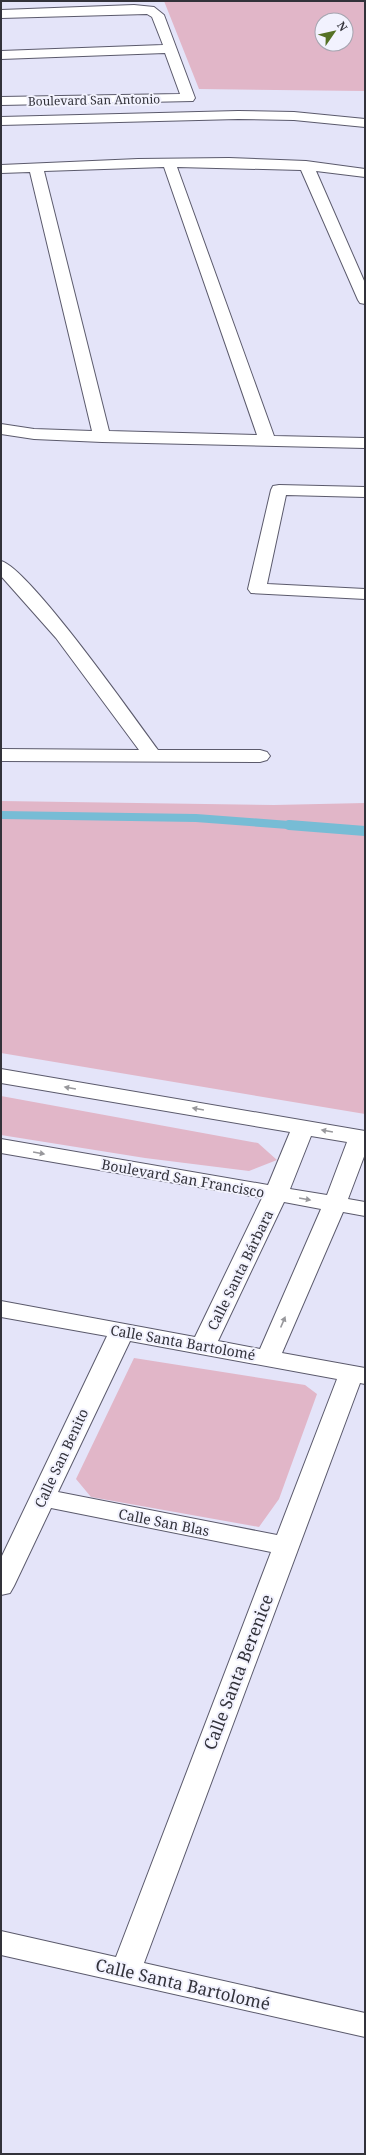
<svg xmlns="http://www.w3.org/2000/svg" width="366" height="2155" viewBox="0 0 366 2155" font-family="'Noto Serif',serif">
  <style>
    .green { fill: #e1b6c8; fill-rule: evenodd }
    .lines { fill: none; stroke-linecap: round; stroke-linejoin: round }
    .stream-far1 { stroke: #77bcd5; stroke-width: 8 }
    .stream { stroke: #77bcd5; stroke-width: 10 }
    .minor-casing { stroke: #5b5a6c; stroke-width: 2 }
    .minor { fill: #fff; fill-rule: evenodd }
    .oneway { fill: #98989c }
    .labels { text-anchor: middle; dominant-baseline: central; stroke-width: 4; stroke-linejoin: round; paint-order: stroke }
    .far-street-label { font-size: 12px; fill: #32323a; stroke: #f2f2fe }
    .street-label { font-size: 14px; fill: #32323a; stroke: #f2f2fe }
    .near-street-label { font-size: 17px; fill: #32323a; stroke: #f2f2fe }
  </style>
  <rect width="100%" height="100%" fill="#e4e4f9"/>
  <path class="green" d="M164 1H365V91L199 89ZM322 20H346V44H322Z
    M1 801 274 805 365 803V1114L1 1053Z
    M1 1096 258 1143 277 1160 249 1171 145 1158 1 1135Z
    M134 1358 305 1385 317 1394 279 1499 259 1527 91 1497 76 1479Z"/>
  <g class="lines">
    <path class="stream-far1" d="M1 815 196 818 302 826"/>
    <path class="stream" d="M289 825 365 831"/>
    <defs>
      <path id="minor" d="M134 5 154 7 164 15 195 98 193 101 1 105V97L180 94 165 53 1 59V51L163 45 152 17 147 14 1 18V10Z
        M238 111 294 112 365 119V127L294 120 238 119 1 125V117Z
        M229 158 306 161 365 169V177L316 171 365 283V304L360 303 358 300 301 170 177 167 274 436 365 438V448L102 442 34 439 1 434V424L34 429 92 431 30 172 1 173V165L138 159ZM164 167 257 435 109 431 44 171Z
        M279 485 365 487V497L286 495 267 584 365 589V599L251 593 248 589 271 490 273 486Z
        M1 561C29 568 135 719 158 750H260L267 752 270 756 267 760 260 762 1 761V749L139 750 56 638 1 576Z
        M1 1069 365 1131V1154L348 1199 365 1202V1216L343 1212 282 1353 365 1368V1384L360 1383 144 1963 365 2013V2037L1 1955V1931L116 1957 271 1552 51 1508 14 1586 10 1593 1 1595V1558L107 1336 1 1317V1301L195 1337 262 1198 1 1153V1139L268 1185 290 1132 1 1083ZM311 1136 347 1142 327 1195 290 1189ZM284 1202 321 1209 260 1349 218 1341ZM130 1341 337 1379 277 1535 58 1492Z"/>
    </defs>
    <use href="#minor" class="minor-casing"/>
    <use href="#minor" class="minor"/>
  </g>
  <defs><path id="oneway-solid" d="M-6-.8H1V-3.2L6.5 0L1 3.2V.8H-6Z"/></defs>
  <g class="oneway">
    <use href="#oneway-solid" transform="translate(70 1088) rotate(-170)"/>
    <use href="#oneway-solid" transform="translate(198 1109) rotate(-170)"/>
    <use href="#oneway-solid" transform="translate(327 1131) rotate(-170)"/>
    <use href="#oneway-solid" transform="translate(39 1153) rotate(10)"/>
    <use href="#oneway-solid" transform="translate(305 1199) rotate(10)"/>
    <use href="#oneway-solid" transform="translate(283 1322) rotate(-67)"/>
  </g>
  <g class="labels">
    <g class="far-street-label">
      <text transform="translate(94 100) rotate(-1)">Boulevard San Antonio</text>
    </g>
    <g class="street-label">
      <text transform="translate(183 1178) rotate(10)">Boulevard San Francisco</text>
      <text transform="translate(240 1270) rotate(-64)">Calle Santa Bárbara</text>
      <text transform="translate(183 1342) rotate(10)">Calle Santa Bartolomé</text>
      <text transform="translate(61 1458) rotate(-65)">Calle San Benito</text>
      <text transform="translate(164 1522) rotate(11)">Calle San Blas</text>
    </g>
    <g class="near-street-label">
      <text transform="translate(238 1672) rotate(-69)">Calle Santa Berenice</text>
      <text transform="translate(183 1984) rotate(13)">Calle Santa Bartolomé</text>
    </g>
  </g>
  <rect width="366" height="2155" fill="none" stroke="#32323a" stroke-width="4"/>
  <g transform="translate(334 32) rotate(56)"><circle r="19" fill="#f2f2fe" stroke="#a5a5b0"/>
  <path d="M0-3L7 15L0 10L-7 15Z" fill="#557125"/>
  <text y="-6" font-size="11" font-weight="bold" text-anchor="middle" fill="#32323a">N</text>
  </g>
</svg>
